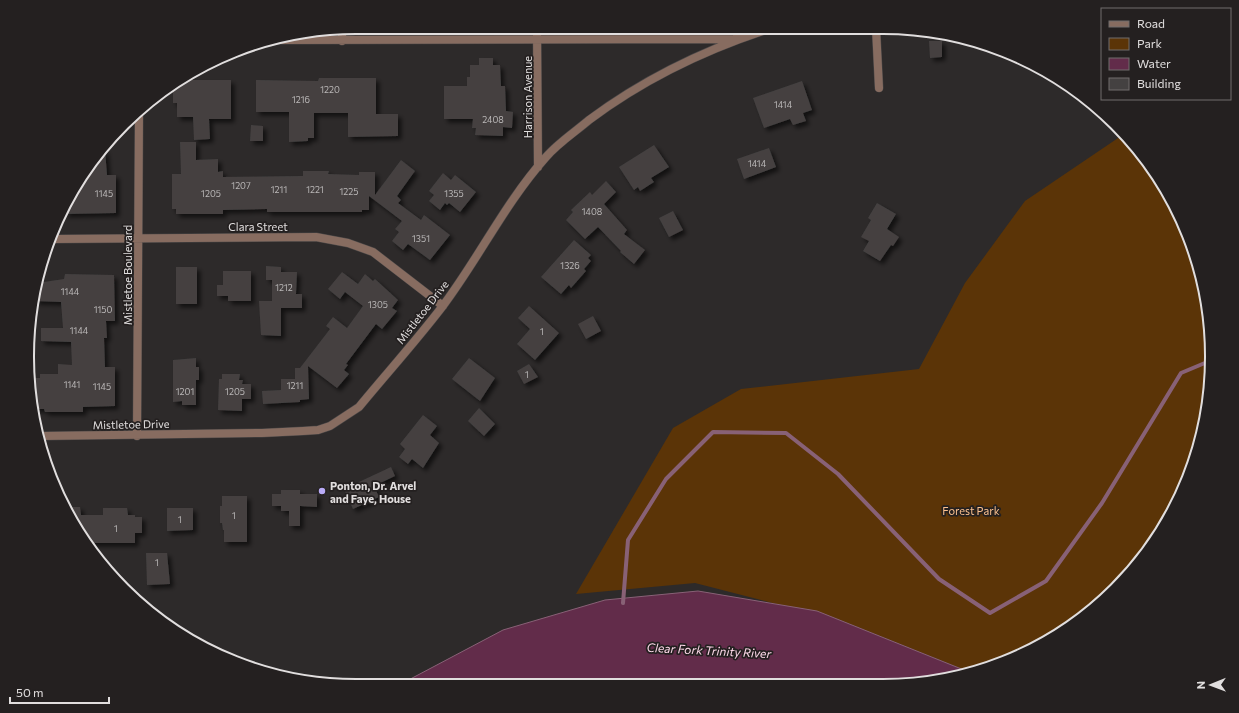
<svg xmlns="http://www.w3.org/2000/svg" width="1239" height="713" viewBox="0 0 1239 713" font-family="Commissioner,sans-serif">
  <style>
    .green { fill: #5b3407 }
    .water { fill: #622c4a; stroke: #886176 }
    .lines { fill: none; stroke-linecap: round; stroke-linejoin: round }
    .stream { stroke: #886176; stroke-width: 4 }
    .building { fill: #444141; filter: url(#shadow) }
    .minor-casing { stroke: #4a4747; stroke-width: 9 }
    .minor { stroke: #876c60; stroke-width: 8 }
    .poi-dot { fill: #b9abf7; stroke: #242020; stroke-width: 1.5 }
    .labels { text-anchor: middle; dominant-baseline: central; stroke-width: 3.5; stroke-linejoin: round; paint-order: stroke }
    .number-label { font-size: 9px; fill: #bab7b7 }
    .street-label { font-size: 11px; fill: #e1dede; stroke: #242020 }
    .poi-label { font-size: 11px; font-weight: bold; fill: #e1dede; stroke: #242020; text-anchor: start }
    .park-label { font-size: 11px; fill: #fcc18e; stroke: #242020 }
    .water-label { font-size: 12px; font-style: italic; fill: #fdd8e9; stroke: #242020 }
    .rim { fill: none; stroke: #e1dede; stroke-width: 2 }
  </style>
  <defs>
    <filter id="shadow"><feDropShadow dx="3.5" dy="3.5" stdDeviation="2" flood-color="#0009"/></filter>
  </defs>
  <rect width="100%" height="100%" fill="#2d2a2a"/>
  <path class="green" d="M1124 134 1156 173 1187 230 1206 292 1212 356 1206 421 1187 482 1157 539 1115 590 1047 642 988 669 969 672 842 621 695 583 576 594 673 428 741 389 919 369 965 283 1025 201Z"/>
  <path class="water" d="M698 591 817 611 969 672 904 685H399L503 630 605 600Z"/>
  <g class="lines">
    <path class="stream" d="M623 603 628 540 666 479 713 432 786 433 838 474 939 579 990 613 1046 581 1102 503 1181 373 1212 360"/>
  </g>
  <path class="building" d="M929 41H942V57L930 58Z
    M479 58H493V65H500L501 86H505L506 111 513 112 512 128 503 127V136L475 135 476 128H472L473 119H444V86H467V77H470V65H479Z
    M191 76V80H231V119H209L210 139 194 140 193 117H177V103H173V86Z
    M319 78H376V114H398V136L348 137V113H314V138H308V141L289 142V112H256V80L318 81Z
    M802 81 812 110 803 113 806 121 793 125 790 119 764 128 753 98Z
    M251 125 263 126V141H250Z
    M180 142H196V160L218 159V172L223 171V177L303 176V171H329L328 174 359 175V172H375V195L401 160 415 171 397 196 401 200 398 203 421 220 424 215 450 235 430 260 408 244 403 250 392 241 399 232 395 229 402 221 369 196V210H362V212H267V209L223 210V214H176V209H172V174H181Z
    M654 145 669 167 651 178 654 182 640 191 638 187 634 190 619 167Z
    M769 148 776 167 744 179 737 159Z
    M105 149 107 175H116V213L64 214 83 173Z
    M443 173 451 180 455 175 476 192 460 212 449 203 447 205 445 203 440 210 429 201 434 195 429 191Z
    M606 181 616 192 604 204 627 230 624 234 645 250 634 264 620 252 621 251 598 227 585 239 566 220 573 212 571 210 590 192 592 195Z
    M877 203 896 214 887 229 899 237 893 246 891 245 880 261 863 251 869 241 861 237 871 220 868 218Z
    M673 211 683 230 669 237 659 218Z
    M574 240 591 255 588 258 591 261 584 269 586 271 571 288 569 285 561 294 541 277Z
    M266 266 281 267V272H297L296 294H302V308H281V336L261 335 259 301H272V280H266Z
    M176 267H197V304H176Z
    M223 271H251V301H228V296H217V285H223Z
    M342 272 358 284 365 274 373 281 375 279 398 300 392 308 397 311 382 329 376 324 346 364 348 365 344 370 349 374 337 388 308 366 309 399 300 400V402L263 404 262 391 281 390V379H295V368H300L330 329 326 326 333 317 347 328 363 306 345 292 340 299 328 289Z
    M65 274 114 275 115 321H106L107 338H104L105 367H115V406L83 407V412H45L44 409H35L29 378H40V374H58V364L72 365 71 342 41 341V328H63L61 302 35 301 37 283 64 279Z
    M529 306 559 333 535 360 517 344 530 329 518 318Z
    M593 316 601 331 586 339 578 324Z
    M196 358V367H199V380H196V405H182V401L173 402V360Z
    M469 358 495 378 480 401 452 379Z
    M529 364 538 377 524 384 517 371Z
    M222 374H240L239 380H243L242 384H251V399H242V411L218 410 219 379H222Z
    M479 408 495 424 484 436 468 421Z
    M423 415 437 426 430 435 439 443 423 468 412 459 408 464 399 457 405 449 400 444Z
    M391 467 395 476 374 486 379 497 353 509 344 489Z
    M281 490H300V494H317V507L300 506V526H289V511H281V506H272V494H281Z
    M222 496H247V542H224V530H223L222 523H220V506H222Z
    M66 507H80L81 515H103V508H127L128 515H135V517H142V533H135V543H87Z
    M167 508H193V530L167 531Z
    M146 553H167L170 584 147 585Z"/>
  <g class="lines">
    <defs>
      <path id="minor" d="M537 27 538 167
        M876 28 879 88
        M342 29V41
        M278 40 737 39V28
        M53 239 316 237 348 243 373 252 443 306
        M41 436 262 433 303 431 318 430 330 426 359 407C387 373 416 341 442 307 479 258 505 203 546 157 558 143 575 132 589 120 644 79 706 49 772 28
        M137 436 139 114"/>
    </defs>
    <use href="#minor" class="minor-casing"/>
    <use href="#minor" class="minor"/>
  </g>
  <circle class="poi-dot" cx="322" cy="491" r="4"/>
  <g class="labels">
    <g class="number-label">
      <text x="330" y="89">1220</text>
      <text x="301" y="99">1216</text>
      <text x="783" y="104">1414</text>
      <text x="493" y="119">2408</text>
      <text x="757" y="163">1414</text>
      <text x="241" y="185">1207</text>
      <text x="279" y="189">1211</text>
      <text x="315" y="189">1221</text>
      <text x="349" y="191">1225</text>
      <text x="104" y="193">1145</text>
      <text x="211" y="193">1205</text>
      <text x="454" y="193">1355</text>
      <text x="592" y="211">1408</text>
      <text x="421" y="238">1351</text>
      <text x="570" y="265">1326</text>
      <text x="284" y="287">1212</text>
      <text x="70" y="291">1144</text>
      <text x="378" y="304">1305</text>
      <text x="103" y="309">1150</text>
      <text x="79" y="330">1144</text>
      <text x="542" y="331">1</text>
      <text x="527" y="374">1</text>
      <text x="72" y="384">1141</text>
      <text x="295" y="385">1211</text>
      <text x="102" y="386">1145</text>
      <text x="185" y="391">1201</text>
      <text x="235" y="391">1205</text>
      <text x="234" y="515">1</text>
      <text x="180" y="519">1</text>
      <text x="116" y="528">1</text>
      <text x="157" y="562">1</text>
    </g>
    <g class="street-label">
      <text transform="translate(527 97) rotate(-90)">Harrison Avenue</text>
      <text x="258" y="226">Clara Street</text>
      <text transform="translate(127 275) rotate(-90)">Mistletoe Boulevard</text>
      <text transform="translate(422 312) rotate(-52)">Mistletoe Drive</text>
      <text transform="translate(131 424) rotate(-1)">Mistletoe Drive</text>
    </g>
    <g class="poi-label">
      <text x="330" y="485">Ponton, Dr. Arvel<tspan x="330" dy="13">and Faye, House</tspan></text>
    </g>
    <g class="park-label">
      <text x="971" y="510">Forest Park</text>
    </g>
    <g class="water-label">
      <text transform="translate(709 650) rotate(3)">Clear Fork Trinity River</text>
    </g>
  </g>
  <path d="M0 0H1239V713H0ZM356 34H883A322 322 0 0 1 1205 356V357A322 322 0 0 1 883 679H356A322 322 0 0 1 34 357V356A322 322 0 0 1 356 34Z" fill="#242020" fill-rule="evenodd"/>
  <path class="rim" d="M356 34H883A322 322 0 0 1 1205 356V357A322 322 0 0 1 883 679H356A322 322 0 0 1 34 357V356A322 322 0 0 1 356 34Z"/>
  <rect x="1101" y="8" width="130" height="92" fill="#242020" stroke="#706c6c"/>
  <rect x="1109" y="21" width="20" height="6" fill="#876c60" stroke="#706c6c"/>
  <text x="1137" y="28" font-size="12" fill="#e1dede">Road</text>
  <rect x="1109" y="38" width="20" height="12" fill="#5b3407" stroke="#706c6c"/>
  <text x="1137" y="48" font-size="12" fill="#e1dede">Park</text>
  <rect x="1109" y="58" width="20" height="12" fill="#622c4a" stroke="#706c6c"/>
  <text x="1137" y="68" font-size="12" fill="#e1dede">Water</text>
  <rect x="1109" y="78" width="20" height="12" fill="#444141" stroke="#706c6c"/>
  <text x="1137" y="88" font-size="12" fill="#e1dede">Building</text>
  <g transform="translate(1211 685) rotate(269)" stroke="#242020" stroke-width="3" paint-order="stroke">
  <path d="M0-3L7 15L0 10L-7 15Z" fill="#e1dede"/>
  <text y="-6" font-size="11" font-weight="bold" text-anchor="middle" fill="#e1dede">N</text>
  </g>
  <path d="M10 697v6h99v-6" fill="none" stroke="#e1dede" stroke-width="2"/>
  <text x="16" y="697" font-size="12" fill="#e1dede" stroke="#242020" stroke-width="3" paint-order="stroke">50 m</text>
</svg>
